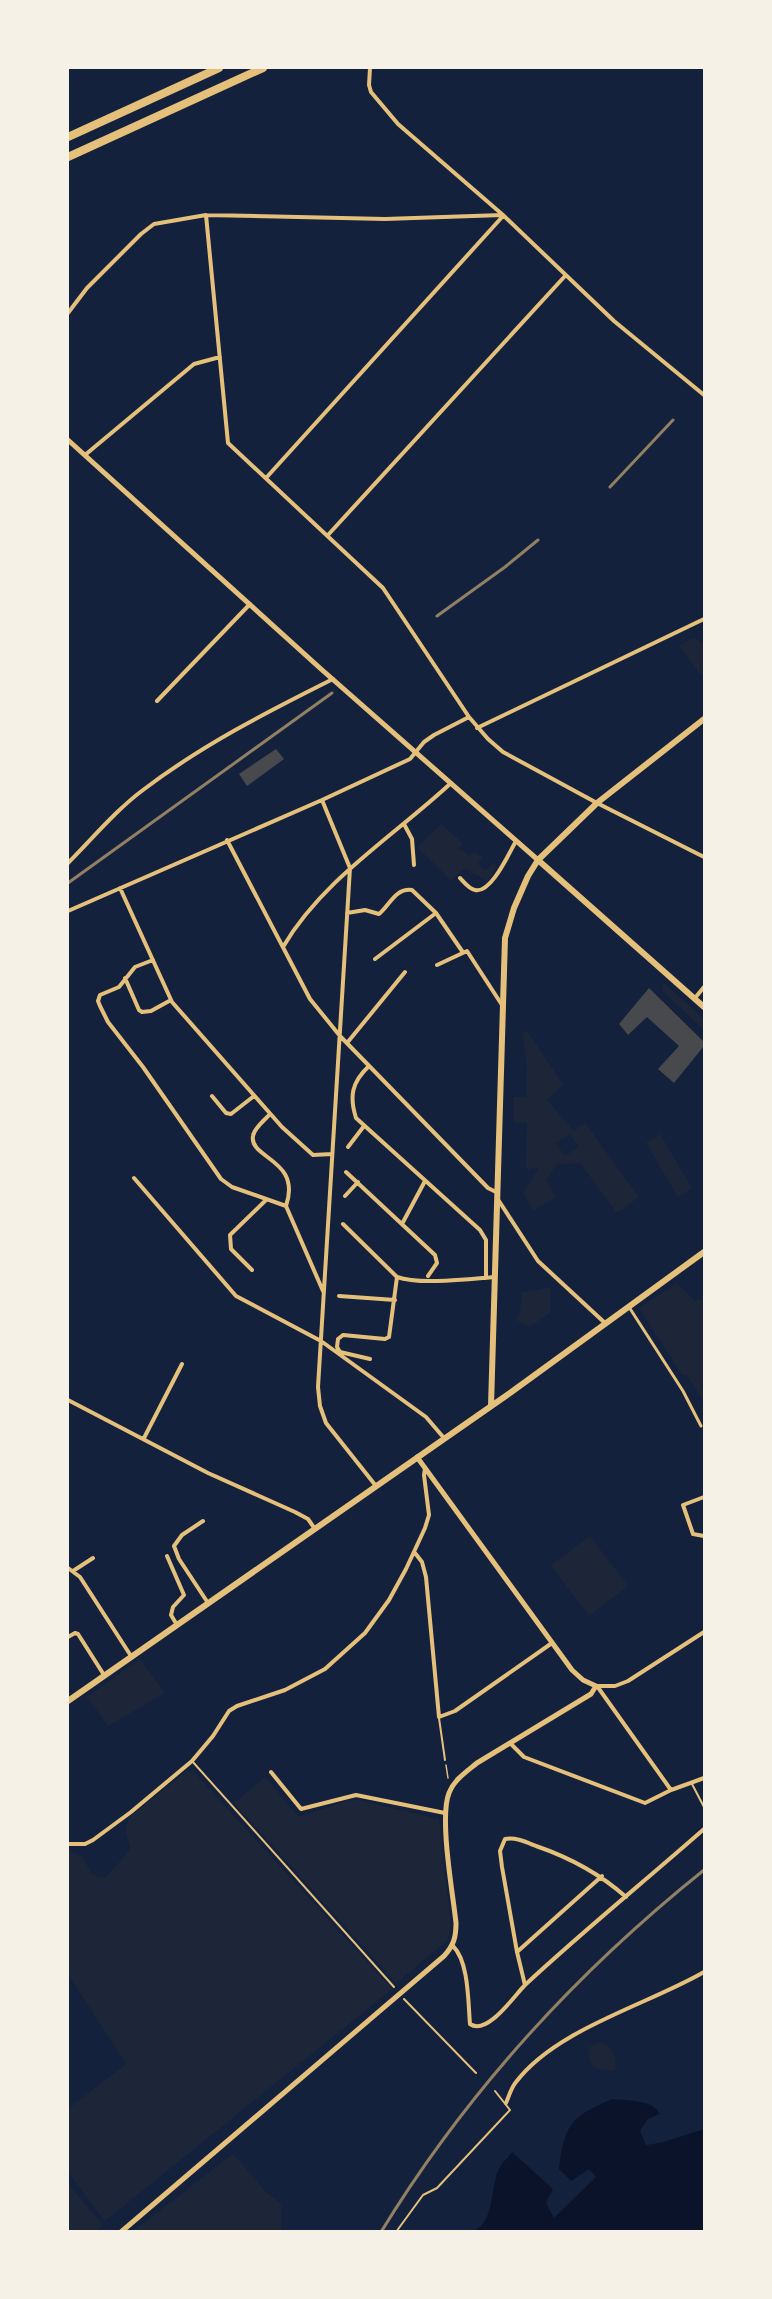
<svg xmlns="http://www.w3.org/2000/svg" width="772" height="2299" viewBox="0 0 772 2299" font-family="'Titillium Web',sans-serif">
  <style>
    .green { fill: #1d2539; fill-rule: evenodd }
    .water { fill: #0b132b }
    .pier { fill: #14213d }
    .building { fill: #48494c }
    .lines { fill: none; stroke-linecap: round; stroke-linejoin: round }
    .path { stroke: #e5c07b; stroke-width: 1.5 }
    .service { stroke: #e5c07b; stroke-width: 2 }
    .pedestrian { stroke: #e5c07b; stroke-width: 3 }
    .minor { stroke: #e5c07b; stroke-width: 4 }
    .tertiary { stroke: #e5c07b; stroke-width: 5 }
    .primary { stroke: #e5c07b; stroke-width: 6 }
    .motorway { stroke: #e5c07b; stroke-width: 8 }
    .rail { stroke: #918062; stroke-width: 3 }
  </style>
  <rect width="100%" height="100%" fill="#14213d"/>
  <path class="green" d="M693 638 704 643V676L699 673 679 646Z
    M441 824 463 843 459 848 469 856 475 851 483 858 478 864 486 871 493 863 496 866 488 882 465 868 451 880 417 847Z
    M663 982 704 1019V1030L663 992Z
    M522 1032H528L563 1085 547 1100 574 1131 585 1123 639 1197 617 1213 580 1163 557 1164 546 1180 556 1197 533 1211 523 1193 539 1168 526 1169 527 1123 514 1122 513 1097H526L527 1067ZM570 1134 578 1147 565 1156 556 1143Z
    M660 1134 692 1188 678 1197 646 1143Z
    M677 1283 695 1301 704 1298V1402L687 1375H682L639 1308Z
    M551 1287 550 1313 529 1327 516 1320 520 1312 522 1293Z
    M590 1536 628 1586 589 1616 551 1565Z
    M140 1659 165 1693 108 1726 87 1697Z
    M187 1771 194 1772 392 1989 105 2221 68 2172V2109L126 2064 68 1974V1851L83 1857C88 1867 92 1880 106 1877L129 1851 130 1847 126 1833 128 1818Z
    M265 1777 299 1817 353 1799 439 1819 451 1926 448 1940 396 1983 234 1803Z
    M598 2042C612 2043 618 2059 615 2070 600 2073 584 2065 590 2047Z
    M233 2154 266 2192 281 2204V2231H133Z
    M68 2183 103 2226 96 2231H68Z"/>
  <path class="water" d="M612 2099C628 2101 652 2099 660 2114L648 2119 641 2131 646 2145 663 2142 704 2129V2231L470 2232C495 2226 490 2189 498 2171 500 2164 508 2158 512 2152L553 2189 546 2203 554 2218 596 2177 589 2169 571 2181 559 2169C565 2123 571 2117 612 2099Z"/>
  <path class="pier" d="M660 2114H663L662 2117 650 2122 644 2131 648 2141 662 2139 704 2126V2129L663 2142 646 2145 640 2131 648 2119Z"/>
  <path class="building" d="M276 749 284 759 247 786 239 774Z
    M649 988 704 1042V1046L674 1083 658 1069 679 1046 647 1017 628 1035 619 1024Z"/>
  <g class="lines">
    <path class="path" d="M446 1765 448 1778"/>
    <path class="service" d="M439 1718 445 1760
      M192 1761 394 1987
      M692 1784 704 1807
      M404 1999 476 2073
      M396 2232 423 2195 437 2188 510 2110 495 2091"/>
    <path class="pedestrian" d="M629 1307 683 1391 701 1426"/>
    <path class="minor" d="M370 68 369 85 371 92 398 124 503 215 614 321 704 395
      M206 215 228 443 383 588 469 717 488 739 503 752 597 803 704 857
      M68 313 87 288 141 234 154 224 206 215 385 219 502 215
      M85 455 194 364 220 357
      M266 478 503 216
      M328 535 565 276
      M157 701 250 604
      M477 728 704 619
      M322 800 350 868 318 1387 320 1406 326 1423 376 1486
      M404 824 412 839 414 865
      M227 840 310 999 340 1036 488 1188 496 1192
      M68 863C92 839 116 810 143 790 202 745 267 712 333 679
      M460 878C464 882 469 889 475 890 491 894 509 853 516 841
      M120 888 172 1002 282 1127 313 1155 332 1154
      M68 911 322 800 410 759 424 742 434 735 469 717
      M347 913 365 910 379 914C390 905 395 888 412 890L436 913 462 951
      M283 947C323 879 394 836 451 783
      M375 959 436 913
      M153 960 135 967 119 987 100 995 98 1001 100 1006 108 1022 143 1067 221 1179 232 1187 286 1206 323 1291
      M437 965 467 951 502 1005
      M125 978 139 1010 142 1012 151 1011 171 1000
      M695 998 704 987
      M347 1043 405 972
      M369 1066C352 1082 349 1096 356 1118L480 1230 486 1240V1278
      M212 1096 226 1113 231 1114 254 1096
      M270 1114C265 1120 254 1128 253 1136 249 1159 302 1159 286 1206
      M348 1147 364 1126
      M346 1172 435 1255 437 1263 428 1276
      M134 1178 236 1296 321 1341 426 1417 444 1438
      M345 1196 358 1182
      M497 1198 538 1261 605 1323
      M343 1224 397 1277C419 1285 469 1279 494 1277
      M402 1224 425 1181
      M252 1270 231 1249 230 1235 266 1200
      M339 1296 395 1300
      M370 1359 340 1352 337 1347 338 1339 343 1335 385 1339 389 1337 397 1277
      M68 1400 208 1473 295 1512 308 1519 315 1529
      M144 1438 182 1364
      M704 1497 683 1505 693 1534 704 1536
      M203 1521 182 1535 174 1546 179 1559 208 1603
      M415 1553 422 1562 426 1577 439 1717 455 1711 552 1643
      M167 1556 184 1595 173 1607 171 1615 177 1625
      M68 1568 80 1577 131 1656
      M73 1571 93 1558
      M68 1637 75 1633 78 1634 104 1675
      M597 1686 671 1790
      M597 1686H615L628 1681 704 1632
      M511 1744 524 1757 645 1803 671 1790 704 1778
      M271 1772 301 1809 356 1795 445 1813
      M68 1844H85L93 1840 131 1812 192 1761 213 1736 229 1711 237 1706 285 1690 325 1669 365 1633 389 1600 406 1569 425 1528 429 1515 424 1475 425 1468
      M453 1946C469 1962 468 2002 470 2024 487 2036 514 1996 525 1985 583 1931 645 1881 704 1829
      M517 1952 602 1876
      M525 1985 517 1952 502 1867 500 1851 505 1839C516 1837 526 1842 536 1846 571 1858 599 1873 626 1897
      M506 2103C509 2096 511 2088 516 2082 556 2029 647 2005 704 1972"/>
    <path class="tertiary" d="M68 440 321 669 538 860
      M121 2232 444 1956C454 1945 456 1937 456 1923 453 1894 439 1818 449 1793 454 1780 466 1772 477 1763L591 1694 596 1686 583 1680 572 1670 417 1457"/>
    <path class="primary" d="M538 860 704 1007
      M491 1406 505 938 514 908 528 876 538 860 597 803 704 719
      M68 1701 510 1393 704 1252"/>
    <path class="motorway" d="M68 137 219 68
      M68 157 263 68"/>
    <path class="rail" d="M610 487 673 420
      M437 616 505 567 538 540
      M68 883 332 693
      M381 2232C466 2093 578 1971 704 1870"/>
  </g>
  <rect width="772" height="2299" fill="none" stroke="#f6f1e7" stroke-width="138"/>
</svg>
